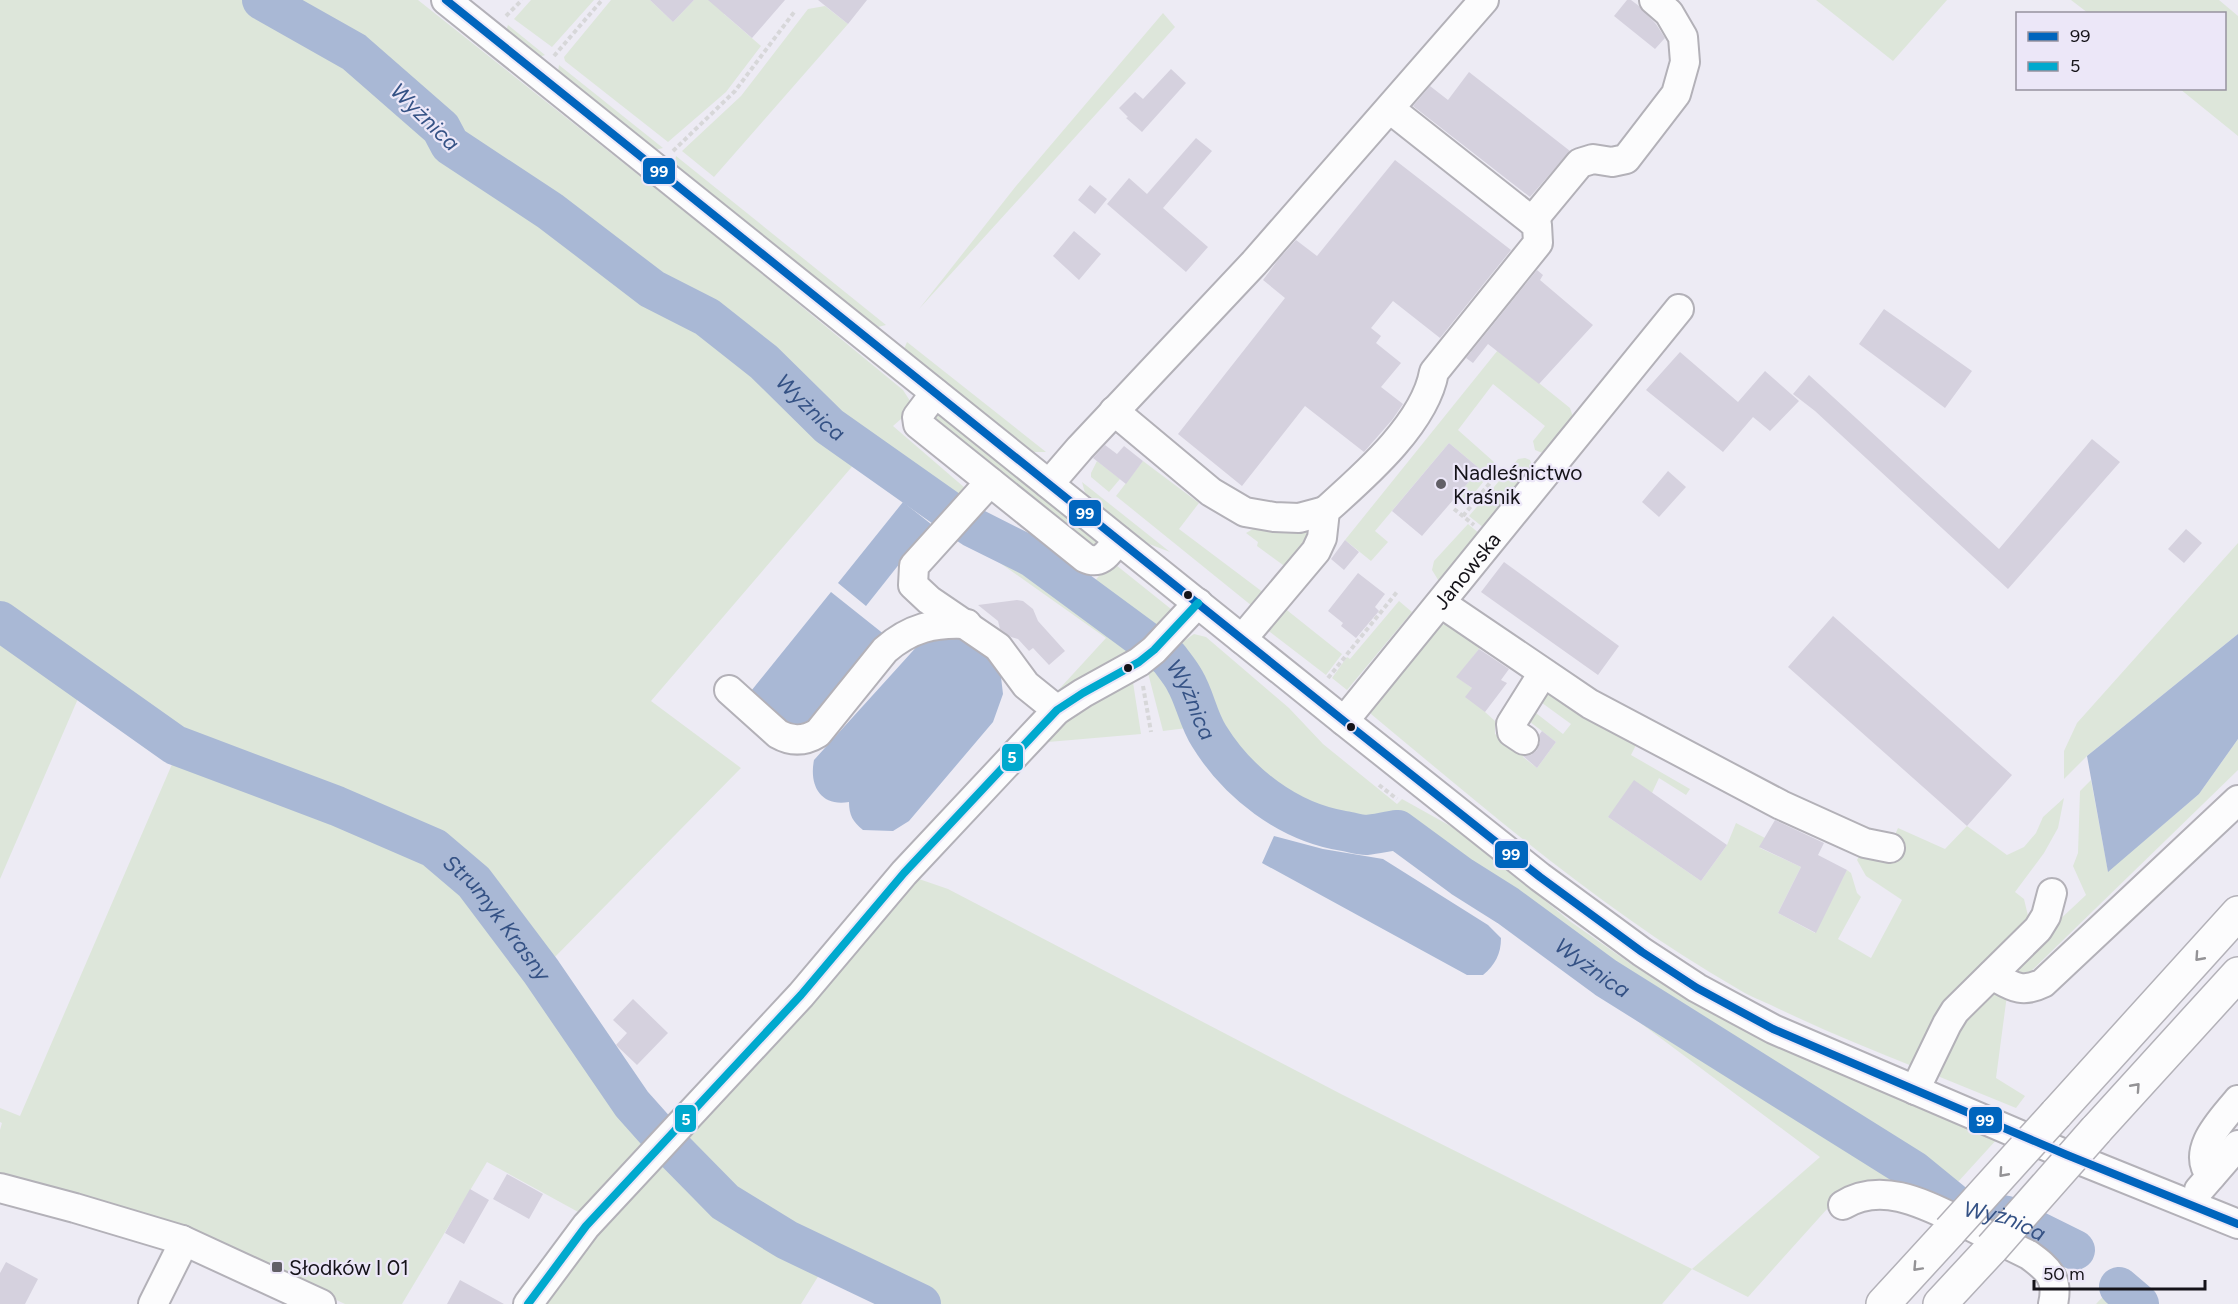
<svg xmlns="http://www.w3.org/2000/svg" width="2238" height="1304" viewBox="0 0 2238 1304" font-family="Figtree,sans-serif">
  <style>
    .green { fill: #dde6da }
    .water { fill: #a9b8d5 }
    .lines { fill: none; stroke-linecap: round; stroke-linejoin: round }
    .river { stroke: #a9b8d5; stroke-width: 40 }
    .building { fill: #d5d1de }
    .minor-casing { stroke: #b3b1b8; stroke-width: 32 }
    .highway-casing { stroke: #b3b1b8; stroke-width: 36 }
    .path { stroke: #d7d7d9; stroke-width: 4; stroke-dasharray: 4.5 3; stroke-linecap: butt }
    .minor { stroke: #fcfcfd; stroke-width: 28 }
    .highway { stroke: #fcfcfd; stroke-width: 33 }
    .highway-bridge-casing { stroke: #b3b1b8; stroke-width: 36; stroke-linecap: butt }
    .highway-bridge { stroke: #fcfcfd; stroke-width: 33 }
    .bus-1-casing { stroke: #ece7f8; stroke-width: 12 }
    .bus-2-casing { stroke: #ece7f8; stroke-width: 12 }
    .bus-1 { stroke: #0065bd; stroke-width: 8 }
    .bus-2 { stroke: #00a9ce; stroke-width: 8 }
    .oneway { stroke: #949396 }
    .poi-dot { fill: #615f66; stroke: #ece7f8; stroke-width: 2 }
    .bus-dot { fill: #151319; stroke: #ece7f8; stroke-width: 2 }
    .labels { text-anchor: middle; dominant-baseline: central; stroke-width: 4.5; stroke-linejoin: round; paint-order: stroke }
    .poi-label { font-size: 21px; fill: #151319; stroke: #ece7f8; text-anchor: start }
    .street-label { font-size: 21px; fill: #151319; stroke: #ece7f8 }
    .water-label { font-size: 22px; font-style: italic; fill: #355285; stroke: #ece7f8 }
    .line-badge { stroke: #ece7f8; stroke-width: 2 }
    .badge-label { font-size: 16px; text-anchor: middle; font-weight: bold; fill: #fff }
  </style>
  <rect width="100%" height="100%" fill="#edebf4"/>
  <path class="green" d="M0 0H252L345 54 436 132 447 151 550 218 641 287 715 330 760 364 827 428 862 455 651 701 741 768 550 962 483 877 453 847 419 829 187 739 23 624 0 603Z
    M276 0H418L723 242 903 390 912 404 909 412 893 426 972 494 956 511 830 422 770 359 712 314 654 285 552 206 454 143 447 126 360 50Z
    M531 0H594L552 47 514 19Z
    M611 0H650L673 22 694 0H736L724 14 761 46 726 92 668 142 565 61 564 57Z
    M1816 0H1947L1893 61Z
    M2071 0H2219L2238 16V136L2180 89 2224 88V14L2088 13Z
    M825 6 848 24 714 177 682 151 741 96 808 9Z
    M1163 13 1175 27 919 309 1016 186Z
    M508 25 545 55 539 57 506 31Z
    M559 65 663 148 655 150 558 72Z
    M676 156 886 325 878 327 674 165Z
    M907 342 1046 452H1034L904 349Z
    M1498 350 1570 408 1574 420 1545 454 1535 450 1533 441 1545 426 1493 384 1458 430 1494 462 1493 470 1466 503 1460 502 1455 498 1480 469 1449 443 1375 531 1388 542 1371 561 1345 540Z
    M935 411 1099 542 1095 547 930 417Z
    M1525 458 1530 460 1533 468 1484 528 1469 516 1518 459Z
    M1097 461 1120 479 1109 492 1091 477V473Z
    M1143 461 1199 503 1179 529 1268 596 1257 610 1116 496Z
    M1082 482 1170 552 1144 542 1085 493Z
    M973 510 1036 539 1094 582 1111 561 1171 609 1173 614 1150 641 1034 556 966 519Z
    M963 523 1032 560 1146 645 1051 698 1106 638 955 531Z
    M1468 524 1480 534 1440 583 1432 570 1434 561Z
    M1265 528 1308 530 1312 532 1294 566 1283 565 1257 546 1258 542 1246 533 1253 529Z
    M2238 543V634L2087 756 2064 779V751L2077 723Z
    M1399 601 1412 612 1347 690 1332 678 1347 657 1350 659Z
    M1278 603 1342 654 1326 675 1266 629Z
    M1445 624 1459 625 1513 662 1511 668 1483 644 1457 677 1472 688 1485 712 1495 721V734L1525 754 1523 757 1537 768 1556 742 1525 718 1532 710 1563 734 1571 724 1538 700 1549 691 1639 739 1631 755 1690 789 1686 795 1659 778 1652 793 1608 817 1701 881 1727 845 1736 823 1765 838 1760 848 1801 867 1778 913 1815 933 1847 870 1851 873 1857 893 1861 897 1838 939 1871 958 1902 900 1866 876 1857 860 1862 851 1791 797 1894 837 1898 828 1945 849 1967 826 2007 855 2024 847 2036 833 2043 817 2064 798 2058 828 2044 853 2015 892 2024 899 2029 920 1917 1068C1869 1049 1821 1029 1775 1007 1763 1001 1749 996 1738 989 1605 913 1488 811 1371 714V707L1438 627Z
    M0 633 80 694 0 879Z
    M1194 634 1206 637 1289 708 1323 744 1397 804 1402 799 1463 833 1571 922 1634 966 1729 1022 1998 1138 1947 1194 1914 1166 1608 976 1509 903 1463 875 1398 827C1388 829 1377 831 1366 832 1309 835 1236 782 1210 733 1201 716 1197 695 1187 678 1182 669 1175 661 1168 652Z
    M1162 659 1182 688 1195 727 1163 731 1147 669Z
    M1132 676 1141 734 1048 742 919 879 948 889 1341 1094 1692 1269 1820 1157 1407 849 1350 841 1396 836 1607 984 1935 1195 1836 1199 1748 1297 1692 1269 1662 1304H931L788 1237 728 1200 674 1145 850 958 1051 728Z
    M2238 739V770L2023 979 2010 966 2086 895 2073 866 2078 853 2080 791 2091 780 2108 871 2199 794Z
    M176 755 431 857 466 891 531 981 537 974 629 1108 651 1133 580 1213 487 1162 402 1304H345L272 1270 0 1176V1130L2 1123 0 1122V1108L20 1116Z
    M1989 990 2007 995 1996 1078 2025 1096 2016 1108 1940 1077 1936 1071 1949 1037Z
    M668 1154 721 1207 789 1250 824 1267 801 1304H540L581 1251Z
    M2113 1286 2134 1304H2096Z"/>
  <path class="water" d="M903 502 931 524 866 606 838 583Z
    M831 592 885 635 816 721 787 730 747 696Z
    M2238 634V739L2199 794 2108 872 2087 756Z
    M962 635 997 663 1001 677 1003 694 993 722 909 821 893 831 863 830C853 822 849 815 849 802 820 807 809 785 814 760L920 643Z
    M1274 836 1323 849 1383 859 1488 925 1501 938C1501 954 1495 965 1483 975H1467L1262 863Z"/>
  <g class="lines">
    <g class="river">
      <path id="s1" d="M262 0 354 52 441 128 450 145 550 211 652 289 707 317 764 362 829 426 972 527 1032 557 1169 658C1174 665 1181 673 1185 681 1195 698 1198 719 1209 736 1238 783 1288 822 1344 831 1351 832 1359 835 1366 835 1377 834 1388 831 1398 830L1462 877 1508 906 1606 978 1914 1171 1958 1207 2007 1216 2075 1250"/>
      <path id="s2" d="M0 621 175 745 337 806 434 848 474 882 541 971 632 1104 665 1141 725 1202 787 1240 921 1304"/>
      <path d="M2119 1287 2139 1304"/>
    </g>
  </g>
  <path class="building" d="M650 0H694L673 22Z
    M708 0H785L752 38Z
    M818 0H867L848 24Z
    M1627 0H1631L1639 6 1656 24 1665 38 1655 49 1614 16Z
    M1171 69 1186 83 1142 132 1126 118 1128 117 1119 108 1135 92 1143 99Z
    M1469 72 1570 151 1530 197 1413 106 1430 86 1448 100Z
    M1196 138 1212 151 1163 208 1208 247 1186 272 1107 204 1129 178 1147 194Z
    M1395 160 1511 250 1440 338 1393 301 1371 328 1381 336 1376 343 1401 363 1381 387 1403 404 1392 420 1364 452 1305 406 1242 486 1178 434 1285 298 1263 280 1278 260 1296 240 1317 256Z
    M1090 185 1107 199 1095 214 1078 200Z
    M1074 231 1101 254 1079 280 1053 256Z
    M1537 270 1543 275 1540 280 1593 325 1539 384 1488 344 1473 363 1466 358Z
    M1884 309 1972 371 1945 408 1859 344Z
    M1680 352 1738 402 1765 371 1799 401 1770 431 1753 417 1723 452 1646 390Z
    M1809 375 1999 549 2092 439 2120 462 2008 589 1815 411 1793 394Z
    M1449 443 1480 469 1422 536 1392 511Z
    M1105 445 1117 454 1124 446 1143 461 1126 484 1093 458Z
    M1668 471 1686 487 1659 517 1642 502Z
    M2186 529 2202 543 2184 563 2168 549Z
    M1345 540 1359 552 1344 570 1331 559Z
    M1504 562 1619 646 1598 675 1481 592Z
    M1358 573 1385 594 1375 607 1379 611 1356 638 1341 626 1343 623 1328 611Z
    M1017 600 1023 601 1033 609 1038 621 1065 651 1049 665 1033 648 1029 651 1018 639 1011 637 1000 629 998 621 978 605Z
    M1833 616 2012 775 1967 826 1788 667Z
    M1479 649 1509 669 1501 680 1507 683 1485 712 1465 697 1472 688 1456 677Z
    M1542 731 1556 742 1537 768 1523 756 1531 755 1537 750 1540 742 1539 735Z
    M1634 780 1727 845 1701 881 1608 817Z
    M1775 820 1824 843 1818 855 1847 870 1816 933 1778 913 1801 867 1759 847Z
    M633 999 668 1033 637 1065 616 1045 627 1033 613 1020Z
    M507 1174 543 1194 529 1219 493 1199Z
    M470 1189 489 1200 464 1244 445 1233Z
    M6 1262 38 1279 25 1304H0V1273Z
    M460 1280 504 1304H447Z"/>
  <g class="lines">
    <defs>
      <g id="minor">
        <path d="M446 0 1344 721 1540 877 1642 952 1697 988 1773 1029 2067 1155 2238 1224"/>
        <path d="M1532 221 1580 163 1593 159 1612 162 1626 159 1676 94 1685 62 1683 37 1669 13 1654 0"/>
        <path d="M935 393 917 417 918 424 1085 558C1102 566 1109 551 1118 540"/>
        <path d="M1114 411 1211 492 1245 512 1274 517 1299 518 1325 511"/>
        <path d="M990 482 914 566 913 585 929 600 998 647 1026 685 1057 710"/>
        <path d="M1049 484 1080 448 1254 263 1484 0"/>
        <path d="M1441 603 1590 704 1781 805 1865 843 1890 848"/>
        <path d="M1242 639 1316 551 1322 538 1325 511C1363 477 1425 424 1434 372L1538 243 1537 225 1390 109"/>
        <path d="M729 690 778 734C792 742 805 741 818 733L885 650C910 628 935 622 967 624"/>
        <path id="s3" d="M1344 721 1679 309"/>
        <path d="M1524 740 1512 732 1511 724 1543 673"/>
        <path d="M1992 975C2012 986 2021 994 2043 983L2238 800"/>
        <path d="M1915 1090 1947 1024 1955 1011 2038 929 2046 916 2052 893"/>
        <path d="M2211 1176C2190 1150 2222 1120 2238 1100"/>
        <path d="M0 1188 75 1208 182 1240 321 1304"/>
        <path d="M2199 1190 2238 1145"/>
        <path d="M1843 1205C1883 1180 1928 1206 1966 1224 1987 1234 2008 1245 2029 1255 2048 1269 2059 1278 2053 1304"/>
        <path d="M153 1304 178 1254 182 1240"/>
        <path d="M528 1304 586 1226 801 995 904 873 1040 728 1057 710 1083 693 1139 662 1154 650 1198 603"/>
      </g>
      <path id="highway" d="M2056 1114 2238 913
        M2096 1130 2238 974
        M1883 1304 1950 1231
        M1940 1304 1992 1248"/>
    </defs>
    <use href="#minor" class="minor-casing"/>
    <use href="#highway" class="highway-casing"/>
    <path class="path" d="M506 16 522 0
      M554 56 602 0
      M673 151 735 91 795 11
      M1454 509 1474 525
      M1463 516 1502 468
      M1328 678 1397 592
      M1143 686 1151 732
      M1379 785 1397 799"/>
    <use href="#minor" class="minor"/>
    <use href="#highway" class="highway"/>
    <defs>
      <path id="highway-bridge" d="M1950 1231 2056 1114
        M1992 1248 2096 1130"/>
    </defs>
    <use href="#highway-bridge" class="highway-bridge-casing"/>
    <use href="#highway-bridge" class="highway-bridge"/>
    <defs>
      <path id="bus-1" d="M446 0 1344 721 1540 877 1642 952 1697 988 1773 1029 2067 1155 2238 1224"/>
      <path id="bus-2" d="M528 1304 586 1226 801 995 904 873 1040 728 1057 710 1083 693 1139 662 1154 650 1198 603"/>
    </defs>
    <use href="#bus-1" class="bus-1-casing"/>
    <use href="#bus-2" class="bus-2-casing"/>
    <use href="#bus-1" class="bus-1"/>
    <use href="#bus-2" class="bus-2"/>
  </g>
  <defs><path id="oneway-chevron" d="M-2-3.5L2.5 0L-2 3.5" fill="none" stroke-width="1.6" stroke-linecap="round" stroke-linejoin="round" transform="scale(1.5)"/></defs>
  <g class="oneway">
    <use href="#oneway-chevron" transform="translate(2199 957) rotate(132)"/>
    <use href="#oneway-chevron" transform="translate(2136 1087) rotate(-48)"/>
    <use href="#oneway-chevron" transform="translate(2003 1173) rotate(132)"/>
    <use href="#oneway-chevron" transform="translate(1917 1267) rotate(133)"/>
  </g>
  <g class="poi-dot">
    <circle cx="1441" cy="484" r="6"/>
    <rect x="271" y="1261" width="12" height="12" rx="3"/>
  </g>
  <g class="bus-dot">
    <circle cx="1188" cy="595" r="5"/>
    <circle cx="1128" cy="668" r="5"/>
    <circle cx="1351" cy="727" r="5"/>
  </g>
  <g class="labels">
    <g class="poi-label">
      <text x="1453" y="472">Nadleśnictwo<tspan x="1453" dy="24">Kraśnik</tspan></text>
      <text x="289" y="1267">Słodków I 01</text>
    </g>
    <g class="street-label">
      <text stroke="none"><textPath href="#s3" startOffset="194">Janowska</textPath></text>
    </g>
    <g class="water-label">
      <text transform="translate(425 117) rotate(44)">Wyżnica</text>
      <text stroke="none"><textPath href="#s1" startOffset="688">Wyżnica</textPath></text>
      <text stroke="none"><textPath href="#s1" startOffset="1174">Wyżnica</textPath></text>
      <text stroke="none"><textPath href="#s2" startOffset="588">Strumyk Krasny</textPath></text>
      <text stroke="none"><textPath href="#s1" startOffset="1678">Wyżnica</textPath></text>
      <text stroke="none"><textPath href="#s1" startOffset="2164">Wyżnica</textPath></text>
    </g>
  </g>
  <g class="line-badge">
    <rect x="642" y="157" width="34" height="28" rx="6" fill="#0065bd"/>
    <rect x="1068" y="499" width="34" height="28" rx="6" fill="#0065bd"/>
    <rect x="1001" y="743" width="23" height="29" rx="6" fill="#00a9ce"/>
    <rect x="1494" y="840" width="35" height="29" rx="6" fill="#0065bd"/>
    <rect x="674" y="1104" width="23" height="29" rx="6" fill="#00a9ce"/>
    <rect x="1968" y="1106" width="35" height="28" rx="6" fill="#0065bd"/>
  </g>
  <g class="badge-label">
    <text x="659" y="177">99</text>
    <text x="1085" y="519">99</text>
    <text x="1012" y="763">5</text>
    <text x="1511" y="860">99</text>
    <text x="686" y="1125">5</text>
    <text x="1985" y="1126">99</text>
  </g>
  <rect x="2016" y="12" width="210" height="78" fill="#ece7f8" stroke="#96929f" stroke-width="1.5"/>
  <rect x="2028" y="32" width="30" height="9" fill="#0065bd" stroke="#96929f" stroke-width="1.5"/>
  <text x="2070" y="42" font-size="18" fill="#151319">99</text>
  <rect x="2028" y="62" width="30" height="9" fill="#00a9ce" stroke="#96929f" stroke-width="1.5"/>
  <text x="2070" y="72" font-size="18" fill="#151319">5</text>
  <path d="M2034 1280v9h171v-9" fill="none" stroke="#151319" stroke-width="3"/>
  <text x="2043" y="1280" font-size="18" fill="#151319" stroke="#ece7f8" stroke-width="4.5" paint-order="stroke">50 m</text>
</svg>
